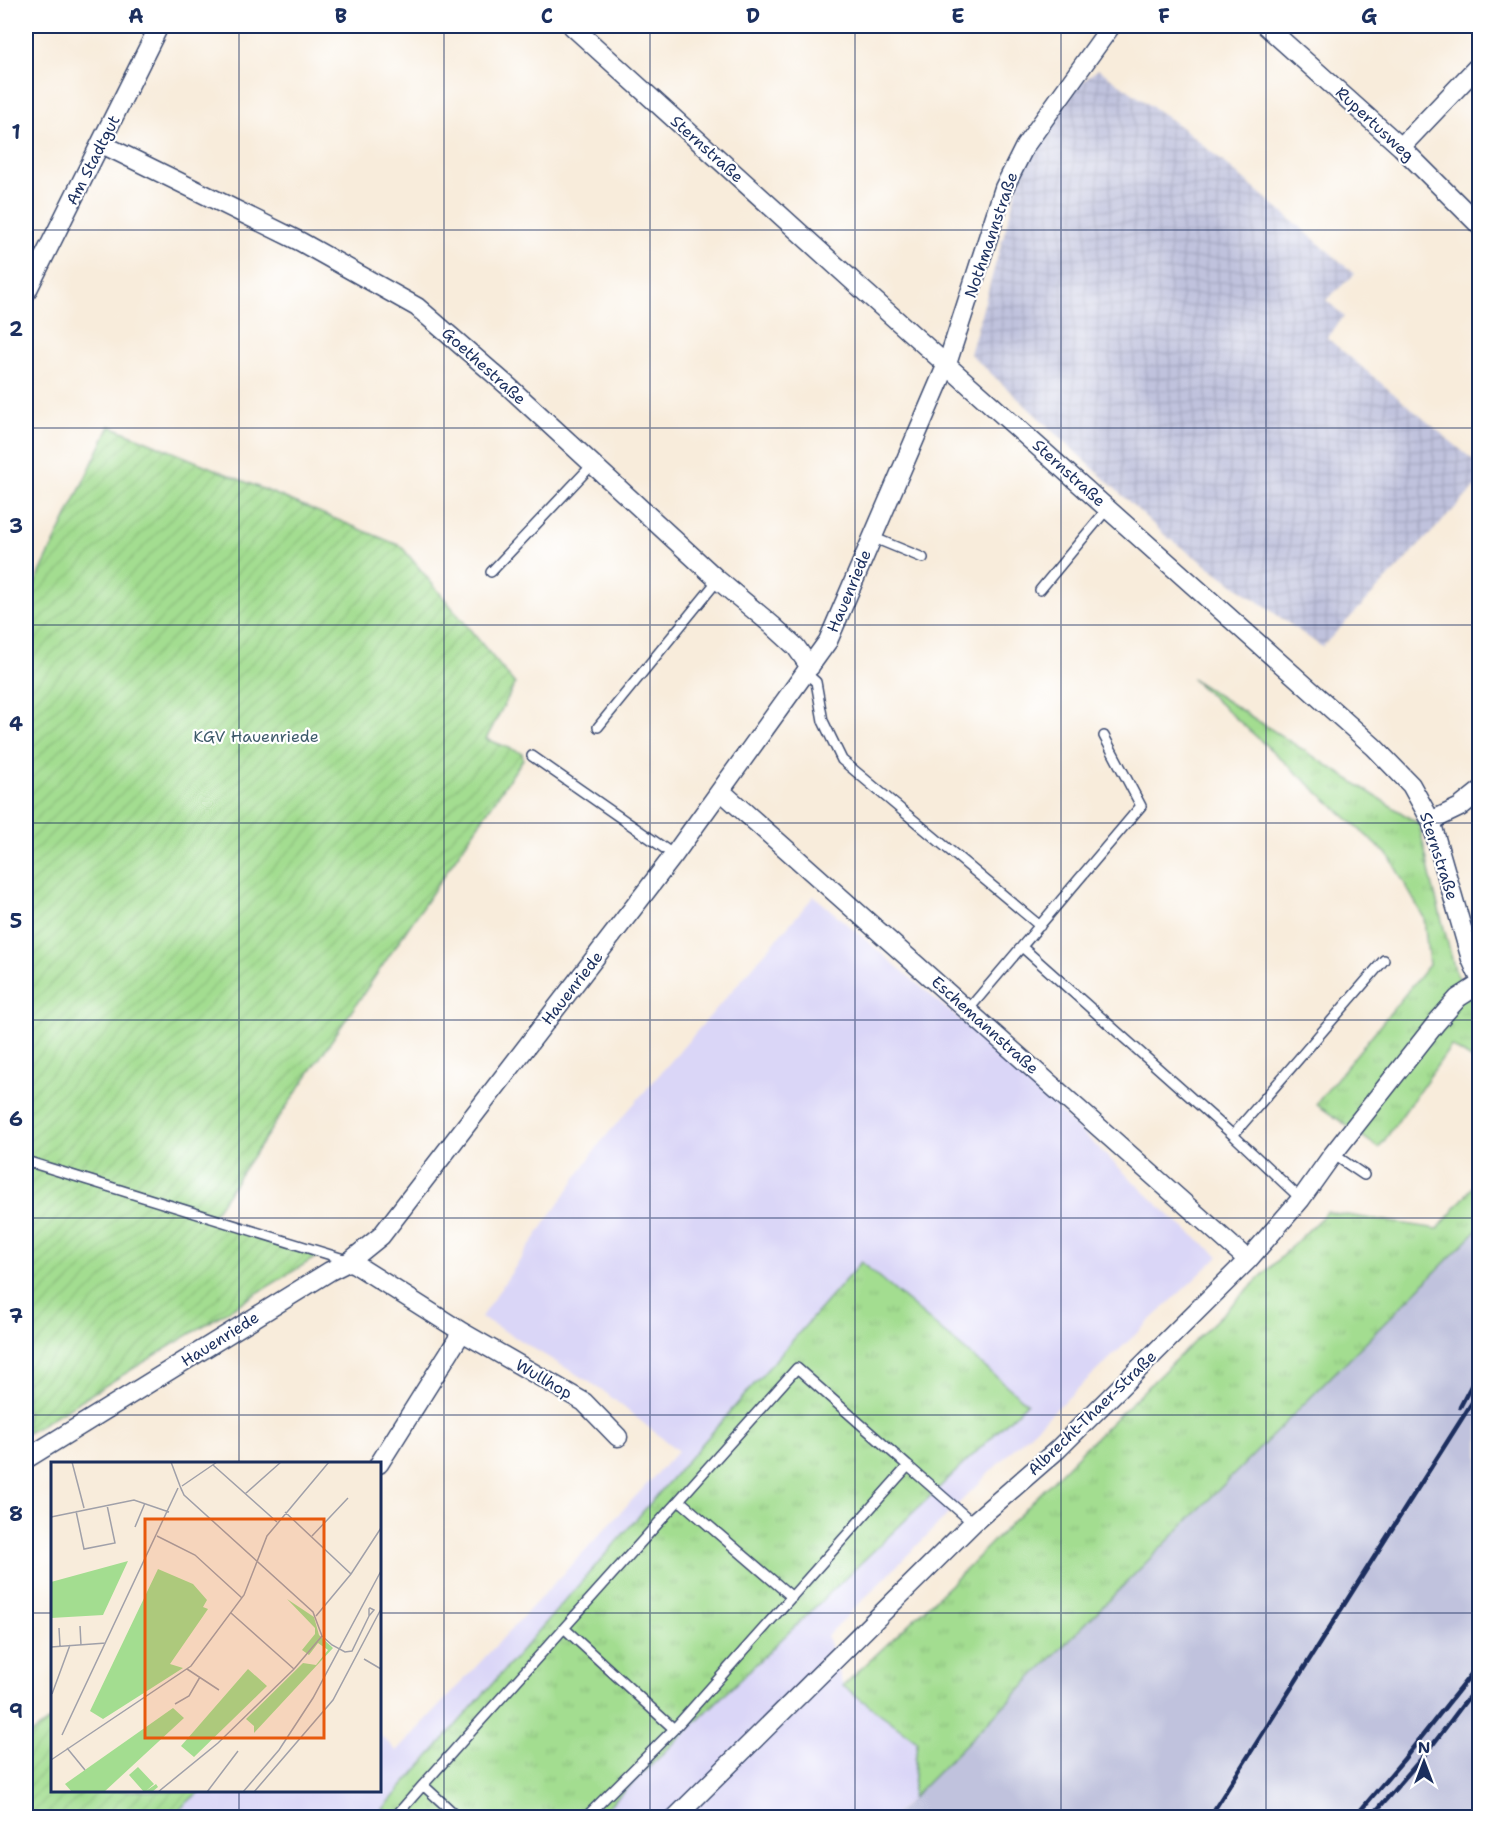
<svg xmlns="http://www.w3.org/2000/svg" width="1505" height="1843" viewBox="0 0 1505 1843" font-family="'Shantell Sans',sans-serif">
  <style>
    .built { fill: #dad6f7 }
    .industrial { fill: url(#industrial-grid) }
    .railway { fill: #c0c2dd }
    .grass { fill: url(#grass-tufts); stroke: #5f8677; stroke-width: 1.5 }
    .garden { fill: url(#garden-furrows); stroke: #5f8677; stroke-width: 1.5 }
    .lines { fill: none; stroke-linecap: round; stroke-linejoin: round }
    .service-casing { stroke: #3c4b71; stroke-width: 12 }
    .minor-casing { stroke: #3c4b71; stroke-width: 21 }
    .service { stroke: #fff; stroke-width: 9 }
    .minor { stroke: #fff; stroke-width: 18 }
    .rail { stroke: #1b2f5e; stroke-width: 4.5 }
    .grid { fill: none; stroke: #1b2f5e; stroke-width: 1.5; stroke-opacity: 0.55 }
    .labels { text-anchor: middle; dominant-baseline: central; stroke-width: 4.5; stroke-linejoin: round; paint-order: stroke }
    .street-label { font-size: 16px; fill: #1b2f5e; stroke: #fff }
    .park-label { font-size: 16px; fill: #3d5a6a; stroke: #fff }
    .inset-road { fill: none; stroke: #a0a0a9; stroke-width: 1.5 }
    .view { fill: #e8590c; fill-opacity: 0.15; stroke: #e8590c; stroke-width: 3 }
    .inset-edge { fill: none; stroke: #1b2f5e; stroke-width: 3 }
    .neatline { fill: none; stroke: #1b2f5e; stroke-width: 2 }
    .grid-label { font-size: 20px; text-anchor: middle; font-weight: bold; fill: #1b2f5e }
  </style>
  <defs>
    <pattern id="industrial-grid" width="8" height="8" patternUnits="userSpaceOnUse" patternTransform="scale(1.5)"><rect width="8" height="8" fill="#c0c2dd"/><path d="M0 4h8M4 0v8" fill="none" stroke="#a4a7c0"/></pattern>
    <pattern id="grass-tufts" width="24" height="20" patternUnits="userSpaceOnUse" patternTransform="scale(1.5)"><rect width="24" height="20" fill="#a3dd90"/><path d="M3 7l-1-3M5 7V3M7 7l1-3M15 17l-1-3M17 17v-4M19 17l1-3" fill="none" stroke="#8cbe7f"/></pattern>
    <pattern id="garden-furrows" width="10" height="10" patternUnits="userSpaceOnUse" patternTransform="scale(1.5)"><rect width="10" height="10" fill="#a3dd90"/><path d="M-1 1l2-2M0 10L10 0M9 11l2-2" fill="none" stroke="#8cbe7f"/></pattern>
  </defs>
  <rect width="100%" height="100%" fill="#fff"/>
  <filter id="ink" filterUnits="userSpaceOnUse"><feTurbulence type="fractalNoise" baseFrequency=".0167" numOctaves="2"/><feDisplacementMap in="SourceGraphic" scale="12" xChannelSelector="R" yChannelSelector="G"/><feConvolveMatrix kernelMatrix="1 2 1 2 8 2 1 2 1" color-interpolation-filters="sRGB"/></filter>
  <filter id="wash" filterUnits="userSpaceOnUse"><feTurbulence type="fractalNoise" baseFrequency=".008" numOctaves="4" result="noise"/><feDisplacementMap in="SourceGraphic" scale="24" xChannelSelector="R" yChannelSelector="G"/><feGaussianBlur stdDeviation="1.35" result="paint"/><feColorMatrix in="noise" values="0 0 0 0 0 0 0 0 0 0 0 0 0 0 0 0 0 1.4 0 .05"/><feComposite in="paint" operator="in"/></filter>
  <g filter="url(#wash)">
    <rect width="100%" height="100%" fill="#f8ecdb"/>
    <path class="built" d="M814 896 993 1048 1172 1218 1219 1256 1006 1456 827 1636 843 1686 917 1741 912 1798 892 1817 171 1818 200 1791 380 1790V1735L397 1751 678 1451 601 1389 481 1317 600 1143Z"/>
    <path class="industrial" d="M1098 69 1184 129 1355 274 1326 300 1344 316 1327 338 1479 465V483L1322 647 1167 537 970 354 1023 167 1077 87Z"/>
    <path class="railway" d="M1479 1228 1478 1817 892 1818Z"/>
    <path class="grass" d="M1191 678 1419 824 1432 883 1456 974 1479 1004V1064L1451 1046 1379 1148 1316 1104 1429 965 1424 918 1389 856Z
      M1479 1179V1228L912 1798 917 1741 843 1686 951 1584 1085 1448 1327 1212 1438 1229Z
      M861 1262 1027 1403 597 1817 375 1818Z"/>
    <path class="garden" d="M110 426 401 546 515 684 486 739 522 753 523 759 208 1222 318 1256 26 1434V602Z
      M52 1719V1790L200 1791 171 1817H26V1738Z"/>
  </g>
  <g filter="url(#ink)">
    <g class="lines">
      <defs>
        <path id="service" d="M872 537 923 558
          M491 572 592 465
          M1040 590 1108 508
          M806 673 816 682 823 721 842 760 1040 926
          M598 727 718 580
          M532 756 674 855
          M1022 947 1233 1135 1301 1199
          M968 1010 1141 806 1104 736
          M1233 1135 1384 960
          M1333 1154 1364 1175
          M26 1161 347 1260
          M908 1466 973 1523
          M564 1628 679 1500 792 1597
          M423 1785 564 1628 674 1729
          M394 1818 423 1785 459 1818
          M585 1818 674 1729 908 1466 797 1368 679 1500"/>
        <path id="minor" d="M572 26 855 283 1374 747 1411 785 1431 821 1471 959 1480 979
          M1266 26 1401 147 1480 226
          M102 144 301 242 417 307 509 387 718 580 772 625 796 647 810 667
          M1401 147 1480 64
          M26 293 159 26
          M722 792 1248 1260
          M1431 821 1460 807 1480 791
          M350 1261 462 1332 584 1402 618 1437
          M26 1459 330 1271 350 1261 381 1236 674 855 828 641 947 364 1004 188 1025 146 1111 26
          M379 1464 462 1332
          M675 1818 973 1523 1057 1450 1248 1260 1301 1199 1333 1154 1437 1022 1458 998 1480 984"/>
      </defs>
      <use href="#service" class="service-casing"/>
      <use href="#minor" class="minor-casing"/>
      <use href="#service" class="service"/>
      <use href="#minor" class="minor"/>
      <path class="rail" d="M1460 1407 1480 1369
        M1209 1818 1480 1390
        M1354 1818 1404 1759 1480 1663
        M1370 1818 1428 1751 1480 1682"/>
    </g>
  </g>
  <path class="grid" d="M239 26V1464M444 26V1818M650 26V1818M855 26V1818M1061 26V1818M1266 26V1818M26 230H1480M26 428H1480M26 625H1480M26 823H1480M26 1020H1480M26 1218H1480M26 1415H1480M26 1613H52M380 1613H1480M239 1790V1818"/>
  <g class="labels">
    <g class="street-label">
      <text transform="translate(1375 124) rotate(43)">Rupertusweg</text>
      <text transform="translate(707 149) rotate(42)">Sternstraße</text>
      <text transform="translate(93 160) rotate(-63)">Am Stadtgut</text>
      <text transform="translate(991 235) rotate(-71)">Nothmannstraße</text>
      <text transform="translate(484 366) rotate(42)">Goethestraße</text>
      <text transform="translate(1069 473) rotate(42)">Sternstraße</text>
      <text transform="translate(849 591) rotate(-67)">Hauenriede</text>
      <text transform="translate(1439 856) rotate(72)">Sternstraße</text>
      <text transform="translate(572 988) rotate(-52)">Hauenriede</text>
      <text transform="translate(985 1025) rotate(42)">Eschemannstraße</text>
      <text transform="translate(220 1339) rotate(-32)">Hauenriede</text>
      <text transform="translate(544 1379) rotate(30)">Wullhop</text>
      <text transform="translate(1092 1413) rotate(-44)">Albrecht-Thaer-Straße</text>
    </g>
    <g class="park-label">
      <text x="256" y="736">KGV Hauenriede</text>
    </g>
  </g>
  <g transform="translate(51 1462)">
    <rect width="330" height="330" fill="#f8ecdb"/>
    <path d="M236 137 263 155 268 173 282 186 203 271V264L195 257 252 201 265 203 277 188 267 181 258 193 251 188 264 172V166ZM197 207 216 224 143 295 130 284Z" fill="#a3dd90"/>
    <path d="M77 99 52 153 0 156V120ZM107 107 142 122 156 138 152 145 157 147 119 202 132 206 52 257 39 249ZM122 246 133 256 53 330H21L14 322Z" fill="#a3dd90"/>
    <path d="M87 305 103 322 95 329 105 322 107 325 101 330H93L78 313Z" fill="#a3dd90"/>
    <path class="inset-road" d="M21 0 33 46M120 0 129 24M162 3 226 60M131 24 166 0M131 29 129 24 133 33 262 150 271 174 281 183 294 190 301 189 318 154M194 32 230 0M25 49 33 87 64 81 56 43M234 50 300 112M0 55 83 38 118 50M84 65 94 41M0 74V97M106 74 144 93 191 136M261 74 297 36M319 146 323 148 318 154V147ZM180 151 243 207M265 154 300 112 330 66M29 164 30 183M8 166 9 184M0 185 55 181M313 197 330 207M136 207 168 228M1 232 19 183M124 242 138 234 149 215M11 273 127 26M16 286 34 308M0 298 140 204 193 133 216 74 278 0M107 330 167 281 243 207 271 174M156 330 187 289M192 330 228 288 262 236 330 109M203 330 282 238 330 147"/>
    <path class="view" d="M94 57H273V276H94Z"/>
    <rect width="330" height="330" class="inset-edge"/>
  </g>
  <rect width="1505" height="1843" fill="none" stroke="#fff" stroke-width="66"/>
  <g transform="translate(1424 1762)" stroke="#ffffff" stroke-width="4.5" paint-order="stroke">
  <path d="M0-4.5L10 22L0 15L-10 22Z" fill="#1b2f5e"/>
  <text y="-9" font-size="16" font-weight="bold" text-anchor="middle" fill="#1b2f5e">N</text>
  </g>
  <rect x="33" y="33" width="1439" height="1777" class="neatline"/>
  <g class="grid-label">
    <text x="136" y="23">A</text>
    <text x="341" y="23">B</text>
    <text x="547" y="23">C</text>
    <text x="753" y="23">D</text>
    <text x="958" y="23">E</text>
    <text x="1164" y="23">F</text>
    <text x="1369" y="23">G</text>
    <text x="16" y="139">1</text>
    <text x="16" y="336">2</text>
    <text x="16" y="533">3</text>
    <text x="16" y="731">4</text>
    <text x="16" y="928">5</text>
    <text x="16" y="1126">6</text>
    <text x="16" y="1323">7</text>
    <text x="16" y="1521">8</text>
    <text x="16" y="1718">9</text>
  </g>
</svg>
